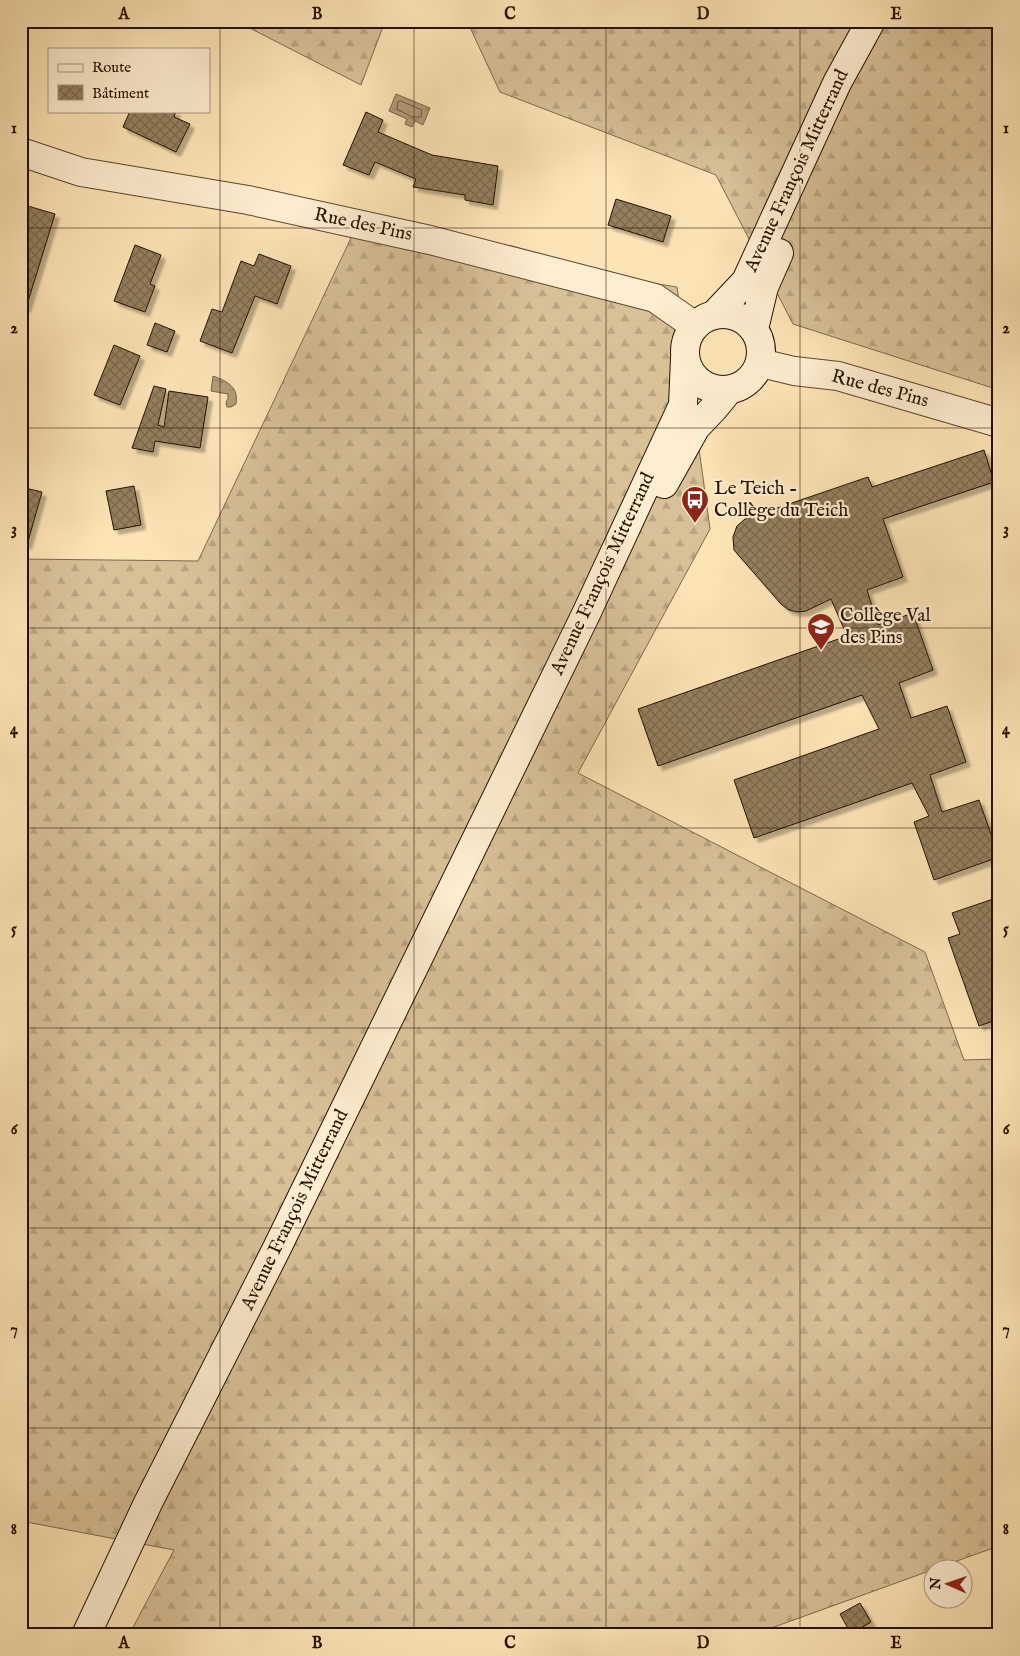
<svg xmlns="http://www.w3.org/2000/svg" width="1020" height="1656" viewBox="0 0 1020 1656" font-family="'IM FELL English',serif">
  <style>
    .forest { fill: url(#forest-firs); stroke: #7e684c }
    .water { fill: url(#water-ripples); stroke: #7a6448 }
    .lines { fill: none; stroke-linecap: round; stroke-linejoin: round }
    .shore { stroke: #6c563c; stroke-width: 1 }
    .building { fill: url(#building-cross-hatch); stroke: #241100; filter: url(#shadow) }
    .street-casing { stroke: #5a462e; stroke-width: 30 }
    .secondary-casing { stroke: #241100; stroke-width: 30 }
    .street { stroke: #feedd0; stroke-width: 28 }
    .secondary { stroke: #feedd0; stroke-width: 28 }
    .grid { fill: none; stroke: #241100; stroke-width: 1; stroke-opacity: 0.55 }
    .labels { text-anchor: middle; dominant-baseline: central; stroke-width: 4.5; stroke-linejoin: round; paint-order: stroke }
    .street-label { font-size: 19px; fill: #241100; stroke: #feedd0 }
    .poi-label { font-size: 19px; fill: #241100; stroke: #feedd0; text-anchor: start }
    .neatline { fill: none; stroke: #241100; stroke-width: 2 }
    .grid-label { font-size: 16px; text-anchor: middle; font-weight: bold; fill: #241100 }
  </style>
  <defs>
    <pattern id="forest-firs" width="22" height="20" patternUnits="userSpaceOnUse" patternTransform="scale(1.25)"><rect width="22" height="20" fill="#d8c097"/><path d="M5 1l3.5 6h-7zM16 11l3.5 6h-7z" fill="#b9a480"/></pattern>
    <pattern id="water-ripples" width="26" height="14" patternUnits="userSpaceOnUse" patternTransform="scale(1.25)"><rect width="26" height="14" fill="#b39c78"/><path d="M2 4q2-2 4 0t4 0M15 11q2-2 4 0t4 0" fill="none" stroke="#917e60"/></pattern>
    <pattern id="building-cross-hatch" width="8" height="8" patternUnits="userSpaceOnUse" patternTransform="scale(1.25)"><rect width="8" height="8" fill="#957f5f"/><path d="M0 0l8 8M0 8l8-8" fill="none" stroke="#79674c"/></pattern>
    <filter id="shadow"><feDropShadow dx="4.5" dy="4.5" stdDeviation="1" flood-color="#0004"/></filter>
  </defs>
  <rect width="100%" height="100%" fill="#fde4b6"/>
  <filter id="stains"><feTurbulence type="fractalNoise" baseFrequency=".004" numOctaves="4"/><feColorMatrix values="0 0 0 0 .2 0 0 0 0 .09 0 0 0 0 .02 0 0 0 .5 -.17"/></filter>
  <radialGradient id="worn" r=".72"><stop offset=".6" stop-color="#630" stop-opacity="0"/><stop offset="1" stop-color="#630" stop-opacity=".3"/></radialGradient>
  <path class="forest" d="M236 21H385L361 85Z
    M467 21H999V390L793 324 716 175 500 92Z
    M352 236 677 287 710 529 578 773 925 952 964 1060 999 1059V1546L937 1568H932V1570L752 1635H129L174 1550 21 1521V559L198 561Z"/>
  <path class="water" d="M396 94 430 108 423 125 415 121 412 127 405 124 407 119 389 111Z
    M213 376C227 381 239 387 236 404L231 407H227L226 403 228 398V394L211 391Z"/>
  <g class="lines">
    <path class="shore" d="M401 101 422 110 421 117H412L397 109 398 102Z"/>
  </g>
  <path class="building" d="M130 111H176L174 117 190 124 176 152 123 127Z
    M366 112 383 120 378 132 432 155 498 166 493 205 465 200V195L413 187 416 179 375 162 369 175 343 165Z
    M616 199 671 216 663 242 608 225Z
    M21 204 55 214 26 308 21 307Z
    M135 245 161 255 150 284 155 286 145 312 114 301Z
    M259 254 291 266 277 304 255 296 232 353 200 341 212 309 222 312 241 261 254 266Z
    M155 323 175 331 167 352 147 345Z
    M114 345 140 356 120 405 94 395Z
    M154 386 166 389 158 425 164 427 169 391 208 397 200 448 155 441 153 452 132 448Z
    M984 450 994 482 883 519 903 577 867 590 878 625 913 613 933 670 899 683 911 718 947 706 966 762 930 775 942 812 979 800 999 857 934 880 914 822 929 816 912 783 754 838 734 780 879 729 862 695 658 766 638 709 847 636 831 599 806 611 798 612 789 610 781 604 734 550 733 537 737 526 745 519 868 477 872 487Z
    M134 486 141 525 114 530 106 491Z
    M21 487 42 492 27 545 21 544Z
    M999 897V1019L979 1026 948 938 960 934 952 913Z
    M860 1603 871 1622 851 1634 840 1614Z"/>
  <g class="lines">
    <defs>
      <path id="street" d="M21 152 81 172 248 200 430 240 655 298 695 326
        M760 361 769 365 794 371 838 376 999 423"/>
      <path id="secondary" d="M685 352a38 38 0 1 1 76 0a38 38 0 1 1-76 0Z
        M714 315 746 281 837 83 871 21
        M754 329 764 287 779 253
        M664 484 696 427 714 408 728 391
        M86 1635 148 1503 277 1248 586 614 683 405 685 358"/>
    </defs>
    <use href="#street" class="street-casing"/>
    <use href="#secondary" class="secondary-casing"/>
    <use href="#street" class="street"/>
    <use href="#secondary" class="secondary"/>
  </g>
  <path class="grid" d="M220 21V1635M414 21V1635M606 21V1635M800 21V1635M21 228H999M21 428H999M21 628H999M21 828H999M21 1028H999M21 1228H999M21 1428H999"/>
  <defs>
    <symbol id="bus-pin" viewBox="-11 -11 22 30"><path d="M0 17L-7.5 6A9.5 9.5 0 1 1 7.5 6Z" fill="#8f2418" stroke="#feedd0"/><path d="M-5-6H5V4H4V6H2V4H-2V6H-4V4H-5ZM-3.5-4V0h7V-4ZM-3.5 1.2v1.5H-2V1.2ZM2 1.2v1.5H3.5V1.2Z" fill="#fff"/></symbol>
    <symbol id="school-pin" viewBox="-11 -11 22 30"><path d="M0 17L-7.5 6A9.5 9.5 0 1 1 7.5 6Z" fill="#8f2418" stroke="#feedd0"/><path d="M0-5L7-2L0 1L-7-2ZM-4 1L0 2.5L4 1V4Q0 6-4 4Z" fill="#fff"/></symbol>
  </defs>
  <g fill-rule="evenodd">
    <use href="#bus-pin" x="679" y="484" width="32" height="43"/>
    <use href="#school-pin" x="805" y="611" width="32" height="43"/>
  </g>
  <g class="labels">
    <g class="street-label">
      <text transform="translate(797 171) rotate(-65)">Avenue François Mitterrand</text>
      <text transform="translate(363 225) rotate(12)">Rue des Pins</text>
      <text transform="translate(880 389) rotate(15)">Rue des Pins</text>
      <text transform="translate(603 574) rotate(-65)">Avenue François Mitterrand</text>
      <text transform="translate(295 1210) rotate(-64)">Avenue François Mitterrand</text>
    </g>
    <g class="poi-label">
      <text x="714" y="489">Le Teich -<tspan x="714" dy="22">Collège du Teich</tspan></text>
      <text x="840" y="616">Collège Val<tspan x="840" dy="22">des Pins</tspan></text>
    </g>
  </g>
  <rect width="1020" height="1656" fill="none" stroke="#fde4b6" stroke-width="55"/>
  <rect x="48" y="48" width="162" height="65" fill="#feedd0" stroke="#a7957d"/>
  <rect x="58" y="64" width="25" height="8" fill="#feedd0" stroke="#a7957d"/>
  <text x="92" y="72" font-size="15" fill="#241100">Route</text>
  <rect x="58" y="85" width="25" height="15" fill="url(#building-cross-hatch)" stroke="#a7957d"/>
  <text x="92" y="98" font-size="15" fill="#241100">Bâtiment</text>
  <g transform="translate(948 1584) rotate(272)"><circle r="24" fill="#feedd0" stroke="#a7957d"/>
  <path d="M0-4L9 19L0 12L-9 19Z" fill="#8f2418"/>
  <text y="-8" font-size="14" font-weight="bold" text-anchor="middle" fill="#241100">N</text>
  </g>
  <rect x="28" y="28" width="964" height="1600" class="neatline"/>
  <g class="grid-label">
    <text x="124" y="19">A</text>
    <text x="317" y="19">B</text>
    <text x="510" y="19">C</text>
    <text x="703" y="19">D</text>
    <text x="896" y="19">E</text>
    <text x="14" y="133">1</text>
    <text x="1006" y="133">1</text>
    <text x="14" y="333">2</text>
    <text x="1006" y="333">2</text>
    <text x="14" y="534">3</text>
    <text x="1006" y="534">3</text>
    <text x="14" y="734">4</text>
    <text x="1006" y="734">4</text>
    <text x="14" y="934">5</text>
    <text x="1006" y="934">5</text>
    <text x="14" y="1134">6</text>
    <text x="1006" y="1134">6</text>
    <text x="14" y="1334">7</text>
    <text x="1006" y="1334">7</text>
    <text x="14" y="1534">8</text>
    <text x="1006" y="1534">8</text>
    <text x="124" y="1648">A</text>
    <text x="317" y="1648">B</text>
    <text x="510" y="1648">C</text>
    <text x="703" y="1648">D</text>
    <text x="896" y="1648">E</text>
  </g>
  <rect width="100%" height="100%" filter="url(#stains)"/>
  <rect width="100%" height="100%" fill="url(#worn)"/>
</svg>
